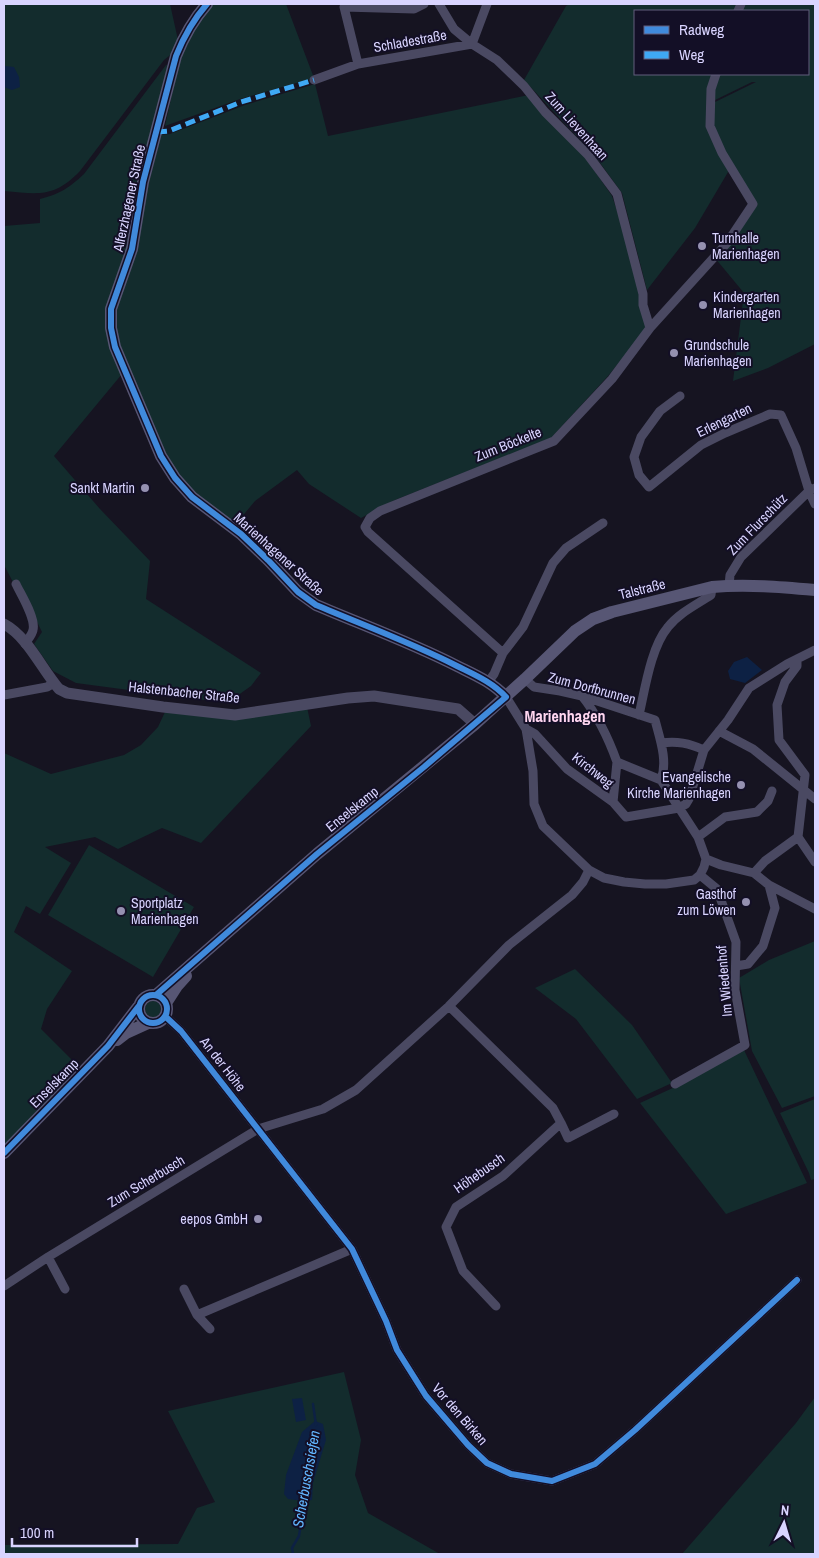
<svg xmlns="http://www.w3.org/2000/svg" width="819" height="1558" viewBox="0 0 819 1558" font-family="'Archivo Narrow',sans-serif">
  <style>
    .green { fill: #132c2d }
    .water { fill: #0d2144 }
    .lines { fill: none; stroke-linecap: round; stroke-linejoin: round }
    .stream { stroke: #0d2144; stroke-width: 2.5 }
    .minor { stroke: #4a4962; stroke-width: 9 }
    .tertiary { stroke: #4a4962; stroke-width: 11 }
    .secondary { stroke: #575674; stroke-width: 12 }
    .quiet { stroke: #3fa9f5; stroke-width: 5; stroke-dasharray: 10 5; stroke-linecap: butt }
    .cycleway-casing { stroke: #130f26; stroke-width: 9 }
    .cycleway { stroke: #408adc; stroke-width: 6 }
    .poi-dot { fill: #9591b1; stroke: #130f26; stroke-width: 2 }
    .labels { text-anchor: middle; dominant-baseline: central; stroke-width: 4; stroke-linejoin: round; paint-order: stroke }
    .street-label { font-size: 14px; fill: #d9d4ff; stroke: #130f26 }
    .poi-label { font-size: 14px; fill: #d9d4ff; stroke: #130f26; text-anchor: start }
    .water-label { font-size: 15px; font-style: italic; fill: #62b6ff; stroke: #130f26 }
    .quarter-label { font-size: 16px; font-weight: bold; fill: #ffd6f0; stroke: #130f26 }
  </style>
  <rect width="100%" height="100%" fill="#161421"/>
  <path class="green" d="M4 4H170L178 40 174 52 164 60 80 171C54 198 39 194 4 191Z
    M213 4H286L314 78 240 99 165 126 179 62 197 23Z
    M569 4H738L735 11H635V74H712L711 104 756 82H752L711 102 718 74H808V11H741L744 4H815V344L768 368 733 381 744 293 715 258 754 203 731 167 695 228 647 290 622 193 595 156 524 80 566 6Z
    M166 65 169 66 129 248 107 313 122 374 54 456 100 509 150 561 146 599 261 673 251 686 227 703 76 683 53 671 34 644 42 632 18 583 14 584 4 565V226L40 223V199C60 194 69 188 84 174Z
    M315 84 328 136 529 95 585 157 612 196 630 249 648 327 608 376 551 438 395 500 361 518 309 484 297 470 255 501 235 525 196 494 177 472 162 446 119 349 116 328V312L161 135 170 134 245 105Z
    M307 707 311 726 201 843 162 828 118 849 95 837 45 847 71 863 40 914 26 906 14 932 72 971 47 1009 41 1029 80 1068 4 1148V753L51 774 124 755 141 745 158 727 165 712Z
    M89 845 194 907 153 977 48 915Z
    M815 941V1096L782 1108 752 1051 739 978 769 960Z
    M575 969 632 1025 672 1083 637 1099 576 1019 535 988Z
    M145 1009a8 8 0 1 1 16 0a8 8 0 1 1-16 0Z
    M744 1050 807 1183 726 1214 640 1103 675 1087Z
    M815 1099V1179L811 1180 809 1173 780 1113Z
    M344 1372 361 1440 355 1475 368 1513 440 1554H4V1545L178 1544 197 1508 215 1502 168 1411Z
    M815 1397V1554H682L796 1423Z"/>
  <path class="water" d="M5 66 14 67 19 77 20 87 12 90 4 87V67Z
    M747 657 762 670 745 683 730 679 728 671 734 662Z
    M302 1398 306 1420 296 1422 292 1399Z
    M315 1421 323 1424 326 1440 313 1483 312 1500 304 1501 288 1499 284 1494 286 1475 302 1432Z"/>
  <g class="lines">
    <path class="stream" d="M313 1404 316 1425
      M293 1554 292 1548 299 1536 305 1498"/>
    <path class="minor" d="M439 4 454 29 472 44 497 60 524 86 545 112 588 155 617 194 643 294V305L650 328
      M738 11 741 4
      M358 64 344 7 414 9 424 4
      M314 80 358 64 472 44 487 4
      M680 396 660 411 641 437 634 457 639 475 649 487 701 445 725 433 770 414 781 415 796 448 809 491 815 504
      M16 584C21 595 36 618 33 630 32 635 28 639 25 644
      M729 586 730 575 741 557 809 491 815 488
      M503 653 368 532 365 527 370 518 380 511 554 441 612 379 650 328 727 243 753 204 722 153 710 126 711 89 716 74
      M797 659V666L785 682 777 705 779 740 805 775 798 837 815 862
      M525 679 534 687 560 691 582 696 655 720C660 739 668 761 661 780
      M488 682 494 674 503 653 523 627 553 563 566 548 603 523
      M4 695 47 687 54 683
      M506 697 526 729 533 771 534 804 543 826 589 870 604 878 624 882 645 884H666L694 880 700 875 704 867 706 859 698 837 661 780 617 762C608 737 598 716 582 696
      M639 715C645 689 651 647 668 627 679 613 696 605 711 595L712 587
      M526 729 535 734 567 769 613 802 626 817 679 808 686 804 689 799 704 750 728 720 749 688 787 664 815 650
      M719 731 753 749 815 799
      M661 743C677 741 689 743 704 750
      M613 802 617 762
      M698 837 725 817 757 812 768 801 772 791
      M706 859 721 865 754 873 769 885 815 909
      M754 873 765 861 798 837
      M736 966 748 964 763 946 775 908 769 885
      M449 1006 553 1108 561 1123 503 1176 456 1207 446 1227 463 1271 496 1306
      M166 1017 181 1031 352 1249 386 1321 397 1350 426 1396 468 1445 487 1463 511 1474 552 1481 595 1464 635 1430 797 1280
      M675 1084 745 1045 735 990 736 942 717 889 700 875
      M561 1123 568 1138 614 1114
      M48 1257 65 1289
      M4 1286 48 1257 258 1129 323 1109 356 1090 449 1006 509 945 572 895 583 882 589 870
      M184 1289 197 1315 352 1249
      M197 1315 210 1329"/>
    <path class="tertiary" d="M4 624C28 637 41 668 59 689L67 693 163 707 235 715 348 698 374 696 458 709 475 724"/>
    <path class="secondary" d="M207 4C193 20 184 36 176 56L143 182 132 249 111 309V328L115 347 161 456 175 478 192 497 241 534 268 560 298 592 316 605C363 625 412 643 457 666 475 675 492 682 506 697
      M139 1009a14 14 0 1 1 28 0a14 14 0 1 1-28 0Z
      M156 995 317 854 475 724 525 679 575 631 593 619 612 612 712 587C747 584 781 587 815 590
      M166 1003 177 986 186 976
      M117 1040 126 1033 148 1023
      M4 1153 108 1046 138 1007"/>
    <path class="quiet" d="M157 132 169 131 241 102 314 80"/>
    <defs>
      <path id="cycleway" d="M139 1009a14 14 0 1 1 28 0a14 14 0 1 1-28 0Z
        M156 995 317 854 424 767 506 697C492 682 475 675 457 666 412 643 363 625 316 605L298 592 268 560 241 534 192 497 175 478 161 456 115 347 111 328V309L132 249 143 182 176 56C184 36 193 20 207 4
        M166 1017 181 1031 352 1249 386 1321 397 1350 426 1396 468 1445 487 1463 511 1474 552 1481 595 1464 635 1430 797 1280
        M4 1153 108 1046 138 1007"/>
    </defs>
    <use href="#cycleway" class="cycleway-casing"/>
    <use href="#cycleway" class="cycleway"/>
  </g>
  <g class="poi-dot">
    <circle cx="702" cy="246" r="5"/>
    <circle cx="703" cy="305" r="5"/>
    <circle cx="674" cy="353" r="5"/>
    <circle cx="145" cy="488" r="5"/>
    <circle cx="741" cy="785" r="5"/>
    <circle cx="746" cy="902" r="5"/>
    <circle cx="121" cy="911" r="5"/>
    <circle cx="258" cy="1219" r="5"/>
  </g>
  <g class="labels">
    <g class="street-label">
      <text transform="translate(410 41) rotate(-10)">Schladestraße</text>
      <text transform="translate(577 126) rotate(48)">Zum Lievenhaan</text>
      <text transform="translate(129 198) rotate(-78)">Alferzhagener Straße</text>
      <text transform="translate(724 420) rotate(-26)">Erlengarten</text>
      <text transform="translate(508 444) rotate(-22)">Zum Böckelte</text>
      <text transform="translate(757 524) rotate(-46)">Zum Flurschütz</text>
      <text transform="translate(279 554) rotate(42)">Marienhagener Straße</text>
      <text transform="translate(642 589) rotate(-14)">Talstraße</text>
      <text transform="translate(592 688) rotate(15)">Zum Dorfbrunnen</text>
      <text transform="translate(184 692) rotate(6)">Halstenbacher Straße</text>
      <text transform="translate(593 770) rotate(38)">Kirchweg</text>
      <text transform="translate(352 809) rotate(-39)">Enselskamp</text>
      <text transform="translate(724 981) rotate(-95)">Im Wiedenhof</text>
      <text transform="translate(223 1064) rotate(52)">An der Höhe</text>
      <text transform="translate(54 1083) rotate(-45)">Enselskamp</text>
      <text transform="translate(479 1173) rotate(-35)">Höhebusch</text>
      <text transform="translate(146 1181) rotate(-31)">Zum Scherbusch</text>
      <text transform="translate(460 1414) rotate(49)">Vor den Birken</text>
    </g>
    <g class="poi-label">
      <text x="712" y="238">Turnhalle<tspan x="712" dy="16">Marienhagen</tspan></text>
      <text x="713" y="297">Kindergarten<tspan x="713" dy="16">Marienhagen</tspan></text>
      <text x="684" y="345">Grundschule<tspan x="684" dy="16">Marienhagen</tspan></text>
      <text x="135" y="488" text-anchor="end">Sankt Martin</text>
      <text x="731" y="777" text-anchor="end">Evangelische<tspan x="731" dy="16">Kirche Marienhagen</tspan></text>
      <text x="736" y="894" text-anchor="end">Gasthof<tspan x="736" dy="16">zum Löwen</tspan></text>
      <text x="131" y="903">Sportplatz<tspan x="131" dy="16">Marienhagen</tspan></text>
      <text x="248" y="1219" text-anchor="end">eepos GmbH</text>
    </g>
    <g class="water-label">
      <text transform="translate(306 1479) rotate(-80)">Scherbuschsiefen</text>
    </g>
    <g class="quarter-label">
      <text x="565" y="716">Marienhagen</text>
    </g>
  </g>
  <rect width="819" height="1558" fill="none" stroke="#d9d4ff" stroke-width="10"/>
  <rect x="634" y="10" width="175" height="65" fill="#130f26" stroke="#625e7d"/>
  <rect x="644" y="26" width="25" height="8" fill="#408adc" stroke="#625e7d"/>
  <text x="679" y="35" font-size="15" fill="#d9d4ff">Radweg</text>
  <rect x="644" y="51" width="25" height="8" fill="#3fa9f5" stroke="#625e7d"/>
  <text x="679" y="60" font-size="15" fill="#d9d4ff">Weg</text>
  <g transform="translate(784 1523) rotate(5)" stroke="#130f26" stroke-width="4" paint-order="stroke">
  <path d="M0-4L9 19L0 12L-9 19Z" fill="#d9d4ff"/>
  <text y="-8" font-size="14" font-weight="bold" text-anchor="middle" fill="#d9d4ff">N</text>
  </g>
  <path d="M12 1538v8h125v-8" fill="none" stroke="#d9d4ff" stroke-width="2.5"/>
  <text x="20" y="1538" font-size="15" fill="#d9d4ff" stroke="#130f26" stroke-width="4" paint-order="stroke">100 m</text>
</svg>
